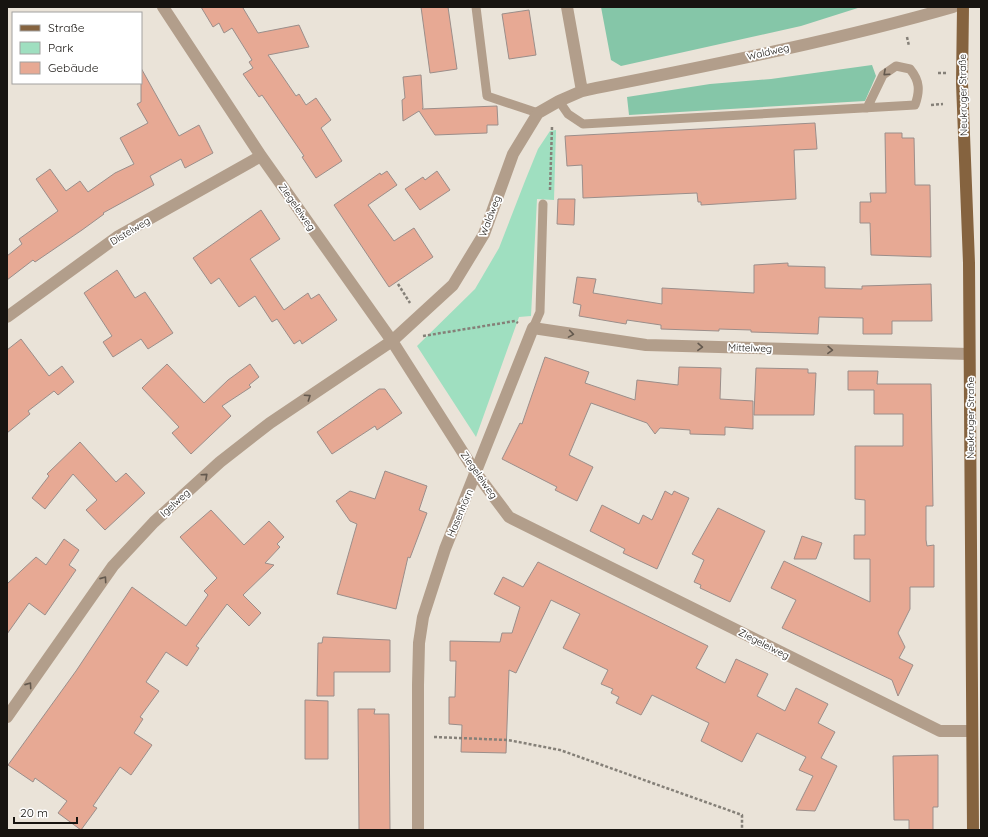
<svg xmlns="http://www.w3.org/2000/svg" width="988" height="837" viewBox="0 0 988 837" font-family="Quicksand,sans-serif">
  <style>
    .green { fill: #9fdfc0 }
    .forest { fill: #85c6a8 }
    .building { fill: #e7a994; stroke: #9b8e8a }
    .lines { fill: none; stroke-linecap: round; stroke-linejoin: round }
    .path { stroke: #858078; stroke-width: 2.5; stroke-dasharray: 3 2; stroke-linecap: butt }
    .service { stroke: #b29e8b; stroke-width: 9 }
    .minor { stroke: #b29e8b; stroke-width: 12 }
    .primary { stroke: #85633f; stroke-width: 12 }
    .oneway { stroke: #64594e }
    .labels { text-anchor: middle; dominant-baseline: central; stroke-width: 3.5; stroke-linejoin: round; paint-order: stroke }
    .street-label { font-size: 10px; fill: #171410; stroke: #fff }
  </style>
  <rect width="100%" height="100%" fill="#eae3d8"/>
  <path class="green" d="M556 130 554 200 537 199 531 316 519 317 476 437 417 346 475 289 499 248 525 181 538 149 550 131Z"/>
  <path class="forest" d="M601 7H861L801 26 621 66 611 60Z
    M872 65 876 76 865 101 629 115 627 97 710 84 771 79Z"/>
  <path class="building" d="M201 7H245L243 8 258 33 299 25 309 47 268 55 296 96 299 94 306 105 316 98 331 120 321 128 342 161 316 178 302 157 304 156 262 95 259 97 243 74 253 68 249 62 252 60 232 28 224 33 219 23 213 27Z
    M421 7H448L457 69 430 73Z
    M529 10 536 55 509 59 502 14Z
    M141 68 179 136 199 125 213 153 185 168 181 159 150 176 154 185 103 213 104 214 82 230 35 262 33 260 7 280V256L22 244 19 239 58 211 36 179 50 169 66 191 80 181 88 192 115 173 134 164 120 138 148 123 137 104 141 102Z
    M421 75 423 108 422 109 497 106 498 125H487V133L435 135 419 111 403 121 402 100 405 98 403 77Z
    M815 123 817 149 794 150 796 199 701 205V202H698L697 193 583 198 582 165 567 166 565 136Z
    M885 133H902V138H914L915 185H930L931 257 871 255 870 223H860V202H871L870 193H886Z
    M387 171 397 185 368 205 394 241 414 228 433 257 389 287 334 205 380 173 381 175Z
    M437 171 450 190 420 210 405 189 423 177 425 180Z
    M558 199H575L574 225 557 224Z
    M261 210 280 239 250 259 284 310 308 293 311 299 319 294 337 320 302 344 300 340 294 344 277 319 272 322 255 296 239 307 219 278 211 284 193 258Z
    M788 263V266L825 267V288L862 289V286L931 284 932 321H892V334H863V318L819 317 818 334 751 332V330L719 329V331L661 329V325L627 320 626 324 579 316 581 305 573 303 577 277 596 279 593 293 662 304V288L754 293V265Z
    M117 270 135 298 145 292 173 333 148 349 141 339 113 357 103 342 112 336 84 293Z
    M21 339 49 376 62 366 74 382 58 395 54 391 28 411 30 414 7 433V350Z
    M545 357 589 372 585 383 635 400 637 380 678 385 679 367 721 368 720 399 753 401V429L725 427V435L690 434V430L660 428 655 434 647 423 591 403 569 455 593 467 577 501 555 490 557 487 502 459 520 423 522 424Z
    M167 364 204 403 228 380 250 364 259 377 249 385 251 387 222 406 231 416 191 454 172 433 179 427 142 388Z
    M756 368 808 369V373H816L814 415H754Z
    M848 371H878L877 384H931L933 506H926V540L927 546 934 545V587H910V609L898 633 905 647 899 658 913 665 898 696 892 680 782 628 796 600 771 588 784 561 870 602V559H854V535H865V500L855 499V446H903V414H874V390H848Z
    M379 389H385L402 413 377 430 375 426 332 454 317 432Z
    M80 442 116 482 126 473 145 493 105 530 86 510 97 500 73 474 45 509 32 498 49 476 47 474Z
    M385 471 427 486 419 510 427 513 410 558 408 557 396 609 337 594 357 524 350 521 336 501 350 491 375 499Z
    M665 491 672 495 674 491 689 498 657 569 623 553 625 549 590 531 602 505 639 524 643 515 652 520Z
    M718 508 765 531 730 602 700 588 701 585 694 582 704 560 692 554Z
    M211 510 244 545 269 521 284 537 277 544 280 547 265 563 274 565 243 595 261 613 249 626 227 604 196 646 199 648 187 666 166 652 146 682 159 691 140 717 143 719 134 733 152 745 131 775 120 767 93 806 97 808 81 830 58 813 67 801 35 778 33 782 8 765 76 671 132 587 186 626 208 595 204 591 217 578 180 537Z
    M802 536 822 543 816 559H794Z
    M64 539 79 550 69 565 76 570 45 615 29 603 7 634V584L36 557 46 565Z
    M538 562 708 646 696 668 725 683 736 659 768 674 757 696 785 711 796 688 828 704 818 723 835 732 821 758 837 766 815 811 796 810 813 776 799 770 806 757 757 733 742 762 701 741 709 723 652 695 641 715 616 703 619 697 611 693 613 689 601 684 608 670 563 648 580 614 551 600 516 673 509 670 506 753 461 752 462 725 449 724V697H455L456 661H450V641L500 642 502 633H512L520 607 494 594 503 577 523 587Z
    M323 637 390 640V672H334V696H317L318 643H322Z
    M305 700 328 701V759H305Z
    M358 709H375L374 714H389L390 830H359Z
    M938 755V807H933V830H909V820H894L893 756Z"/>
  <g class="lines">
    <path class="path" d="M907 37 909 46
      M938 73H947
      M931 105 943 104
      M550 190 552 127
      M398 284 410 303
      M423 336 515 321 518 323
      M434 737 508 740 560 750 742 815V830"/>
    <path class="service" d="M476 7 487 96 538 113
      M559 101 568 114 583 124 915 105C920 91 920 81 910 69L896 66 883 75 867 108
      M533 328 540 312 543 204"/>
    <path class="minor" d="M163 7 261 156 392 341 476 473 509 517 940 731H972
      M567 7 582 91
      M7 317 117 237 261 156
      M7 717 113 566 154 522 220 462 270 423 392 341 453 285 484 234 513 154 538 113 559 101 582 91C706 66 831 42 953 7
      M418 830V685L419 643 423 617 445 549 533 328 646 345 969 354"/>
    <path class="primary" d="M963 7 962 83 969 263 973 830"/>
  </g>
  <defs><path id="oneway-chevron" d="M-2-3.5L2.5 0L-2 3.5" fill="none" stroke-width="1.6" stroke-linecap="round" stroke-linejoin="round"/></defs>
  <g class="oneway">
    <use href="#oneway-chevron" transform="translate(886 73) rotate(138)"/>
    <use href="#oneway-chevron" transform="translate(571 334) rotate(9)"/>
    <use href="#oneway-chevron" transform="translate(700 347) rotate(2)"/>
    <use href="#oneway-chevron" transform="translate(830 350) rotate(2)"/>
    <use href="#oneway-chevron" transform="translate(308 397) rotate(-34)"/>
    <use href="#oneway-chevron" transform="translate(205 476) rotate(-42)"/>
    <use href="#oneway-chevron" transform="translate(104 579) rotate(-55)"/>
    <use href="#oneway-chevron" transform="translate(29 685) rotate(-55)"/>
  </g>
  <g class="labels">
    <g class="street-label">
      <text transform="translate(768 52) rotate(-13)">Waldweg</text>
      <text transform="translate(963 95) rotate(-91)">Neukruger Straße</text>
      <text transform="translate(297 207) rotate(55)">Ziegeleiweg</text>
      <text transform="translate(490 216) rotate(-69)">Waldweg</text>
      <text transform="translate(130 231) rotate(-31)">Distelweg</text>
      <text transform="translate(750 348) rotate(2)">Mittelweg</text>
      <text transform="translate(970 418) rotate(-90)">Neukruger Straße</text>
      <text transform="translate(479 475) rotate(55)">Ziegeleiweg</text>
      <text transform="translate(175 503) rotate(-42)">Igelweg</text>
      <text transform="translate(460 513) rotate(-67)">Hasenhörn</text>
      <text transform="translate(764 644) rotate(27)">Ziegeleiweg</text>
    </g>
  </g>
  <rect width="988" height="837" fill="none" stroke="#171410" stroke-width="16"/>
  <rect x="12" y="12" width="130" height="72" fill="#ffffff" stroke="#a2a19f"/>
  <rect x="20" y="25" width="20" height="6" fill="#85633f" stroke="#a2a19f"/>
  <text x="48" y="32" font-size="12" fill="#171410">Straße</text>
  <rect x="20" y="42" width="20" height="12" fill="#9fdfc0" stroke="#a2a19f"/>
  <text x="48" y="52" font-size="12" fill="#171410">Park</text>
  <rect x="20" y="62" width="20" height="12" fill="#e7a994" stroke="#a2a19f"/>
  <text x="48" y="72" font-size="12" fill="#171410">Gebäude</text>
  <path d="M14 817v6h63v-6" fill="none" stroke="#171410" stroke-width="2"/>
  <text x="20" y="817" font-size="12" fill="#171410" stroke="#ffffff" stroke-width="3" paint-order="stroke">20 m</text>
</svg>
